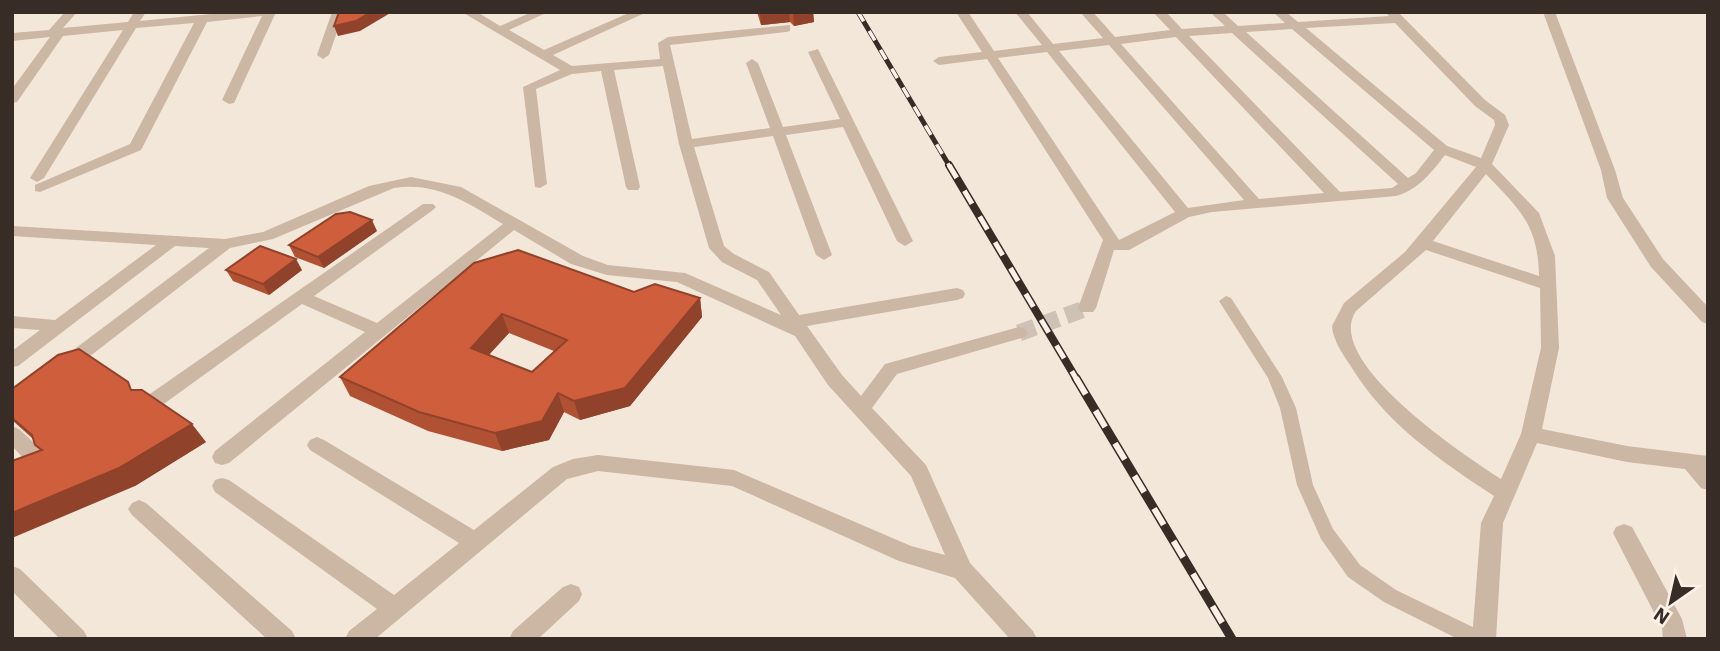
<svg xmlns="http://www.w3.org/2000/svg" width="1720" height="651" viewBox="0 0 1720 651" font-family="'IBM Plex Sans',sans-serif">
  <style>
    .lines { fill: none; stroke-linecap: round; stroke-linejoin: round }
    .minor-tunnel { stroke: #cdc2b5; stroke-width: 17; stroke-dasharray: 17 8; stroke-linecap: butt }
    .service { fill: #ccb6a4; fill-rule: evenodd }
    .minor { fill: #ccb6a4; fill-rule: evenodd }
    .rail-far2-casing { stroke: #372c26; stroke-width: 5 }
    .rail-far1-casing { stroke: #372c26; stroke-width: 8 }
    .rail-casing { stroke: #372c26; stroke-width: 9 }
    .rail-far2 { stroke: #fbf1e6; stroke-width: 3.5; stroke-dasharray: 11; stroke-linecap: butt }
    .rail-far1 { stroke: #fbf1e6; stroke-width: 5; stroke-dasharray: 15; stroke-linecap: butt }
    .rail { stroke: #fbf1e6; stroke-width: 6; stroke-dasharray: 19; stroke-linecap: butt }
    .wall { fill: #b15134; fill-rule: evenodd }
    .shaded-wall { fill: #90422a }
    .building { fill: #ce5e3c; stroke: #90422a; stroke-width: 2; fill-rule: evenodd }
  </style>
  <rect width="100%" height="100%" fill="#f3e7d9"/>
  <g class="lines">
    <path class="minor-tunnel" d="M1019 333 1087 308"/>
    <path class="service" d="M1226 296 1231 298 1282 377 1296 408 1313 485 1333 529 1360 565 1396 590 1485 633 1487 639H1458L1384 602 1348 577 1321 539 1297 485 1280 408 1268 378 1219 301Z"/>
    <path class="minor" d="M65 12H77L63 28 128 22 134 12H146L140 21 231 12H276L234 103 229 104 222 100 262 16 207 22 141 150 40 192 35 191V185L130 144 194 23 136 28 44 178 37 182 30 178 123 30 63 36 17 102 12 103V89L50 37 12 41V33L49 30Z
      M332 12H344L329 55 323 59 317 55Z
      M462 12H477L500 26 532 12H548L509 30 544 50 631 12H647L553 55 572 66 660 59 658 43 668 37 790 25V31L786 32 670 45 692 139 770 128 746 63 752 59 758 63 783 127 840 119 808 52 818 49 913 241 905 246 897 241 843 127 786 135 832 255 824 260 816 255 773 136 694 147 724 246 734 254 769 272 799 315 957 288 963 290 965 294 963 298 957 300 807 326 842 375 861 396 885 364 1019 327 1025 329 1028 333 1025 337 897 374 872 408 926 465 970 563 1033 631 1037 639H1010L955 578 899 561 732 486 598 471 567 479 375 639H345L349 631 377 609 215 492 212 486 215 480 222 478 229 480 394 595 459 543 310 450 307 445 310 440 317 437 324 440 474 530 553 467 573 459 598 455 734 470 911 546 945 555 911 476 828 385 795 336 677 282 607 275 571 264 514 230 229 463 222 465 215 463 212 457 215 451 365 332 302 304 161 406H147L145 401 147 396 423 204H433L436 207 433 210 314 296 377 323 503 224C468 203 436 181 394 188L273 239 230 248 72 370H60L57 365 60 360 209 248 175 246 18 366 12 367V351L40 330 12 328V316L55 320 156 245 12 236V226L225 239 263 232 369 186 411 177 461 187 583 256 608 265 685 273 781 315 757 280 722 262 709 248 679 144 663 66 614 70 640 187 638 190H628L626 187 601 71 572 74 536 89 547 184 540 188 535 187 523 87 560 70Z
      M956 12H968L994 51 1042 45 1015 12H1027L1053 44 1103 38 1080 12H1093L1115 37 1170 30 1153 12H1166L1182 29 1225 26 1210 12H1223L1238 26 1285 23 1273 12H1286L1298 22 1389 16 1385 12H1398L1485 100 1505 115 1509 125 1492 164 1539 213 1555 256 1559 348 1542 429 1627 446 1708 456V490L1701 488 1685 469 1627 462 1537 443 1503 523 1496 639H1472L1481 523 1494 496C1438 459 1385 423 1350 365 1342 353 1333 340 1332 326L1344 303 1405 252 1476 167 1445 155C1431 173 1418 190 1396 196L1212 212 1189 217 1129 250H1114L1096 308 1093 312H1081L1078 308 1103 240 987 59 939 65 933 61 939 57 982 52ZM1395 23 1475 106 1494 120 1495 125 1481 158 1447 146 1306 28ZM1292 29 1434 150 1416 173 1408 178 1246 32ZM1232 33 1398 184 1392 188 1340 192 1189 36ZM1176 37 1324 193 1259 199 1121 44ZM1109 45 1244 200 1188 208 1059 51ZM1047 52 1175 212 1119 240 998 58ZM1486 174C1519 209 1538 224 1539 276L1433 241ZM1426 250 1540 288 1541 348 1521 434 1501 479C1465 456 1322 361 1356 311Z
      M1543 12H1555L1615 170 1623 198 1663 259 1708 307V324L1702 322 1651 267 1607 198 1601 170Z
      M12 426 19 429 47 455 50 461 47 467C32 472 22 456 12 446Z
      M139 500 146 503 292 631 296 639H267L132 515 128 509 132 503Z
      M1624 524 1632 527 1682 619 1687 639H1663L1662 628 1613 533 1616 527Z
      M12 566 20 569 84 631 88 639H60L12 591Z
      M571 584 579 587 582 594 579 601 538 639H509L513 631 563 587Z"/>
    <defs>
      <path id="rail-far2" d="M858 12 950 167"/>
      <path id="rail-far1" d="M949 165 1077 380"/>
      <path id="rail" d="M1076 378 1232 639"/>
    </defs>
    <use href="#rail-far2" class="rail-far2-casing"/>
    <use href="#rail-far1" class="rail-far1-casing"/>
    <use href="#rail" class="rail-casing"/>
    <use href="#rail-far2" class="rail-far2"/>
    <use href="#rail-far1" class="rail-far1"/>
    <use href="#rail" class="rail"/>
  </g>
  <path class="wall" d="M757 12H813L814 22 794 26 790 22 761 25Z
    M377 231 324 268 295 257 289 245Z
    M474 263 634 292 700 298 702 317 630 406 580 420 564 412 549 440 502 451 428 431 350 396 340 377ZM509 333 554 351 532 372 489 355Z
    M226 270H302L269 295 233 281Z
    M12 389 135 390 206 442 135 486 41 451 35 445 33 439 12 420Z"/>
  <path class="shaded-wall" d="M371 12H392L360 31 338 36 334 26Z
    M760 12H789L790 22 761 25Z
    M793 12H813L814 22 794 26Z
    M372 220 377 231 324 268 318 257Z
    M296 259 302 270 269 295 263 284Z
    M700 298 702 317 630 406 580 420 574 401Z
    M502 314 509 333 478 366 471 348Z
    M558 393 564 412 549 440 502 451 495 433Z
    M192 424 206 442 135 486 12 538V513Z"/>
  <path class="building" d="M339 12H371L356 21 334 26Z
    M350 212 372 220 318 257 289 245 336 214Z
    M260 246 296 259 263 284 226 270Z
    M518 250 634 292 655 284 700 298 625 388 574 401 558 393 542 421 495 433 419 412 340 377 474 263ZM502 314 523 322 567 340 532 372 471 348Z
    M79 349 128 382 131 390H142L192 424 119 468 12 513V461L42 450 35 445 32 435 12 418V389L58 355Z"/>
  <rect width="1720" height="651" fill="none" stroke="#372c26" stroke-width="28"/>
  <g transform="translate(1671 602) rotate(214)" stroke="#fbf1e6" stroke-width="5" paint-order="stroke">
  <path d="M0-5L12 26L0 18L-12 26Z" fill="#372c26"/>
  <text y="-10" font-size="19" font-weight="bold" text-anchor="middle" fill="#372c26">N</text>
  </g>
</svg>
